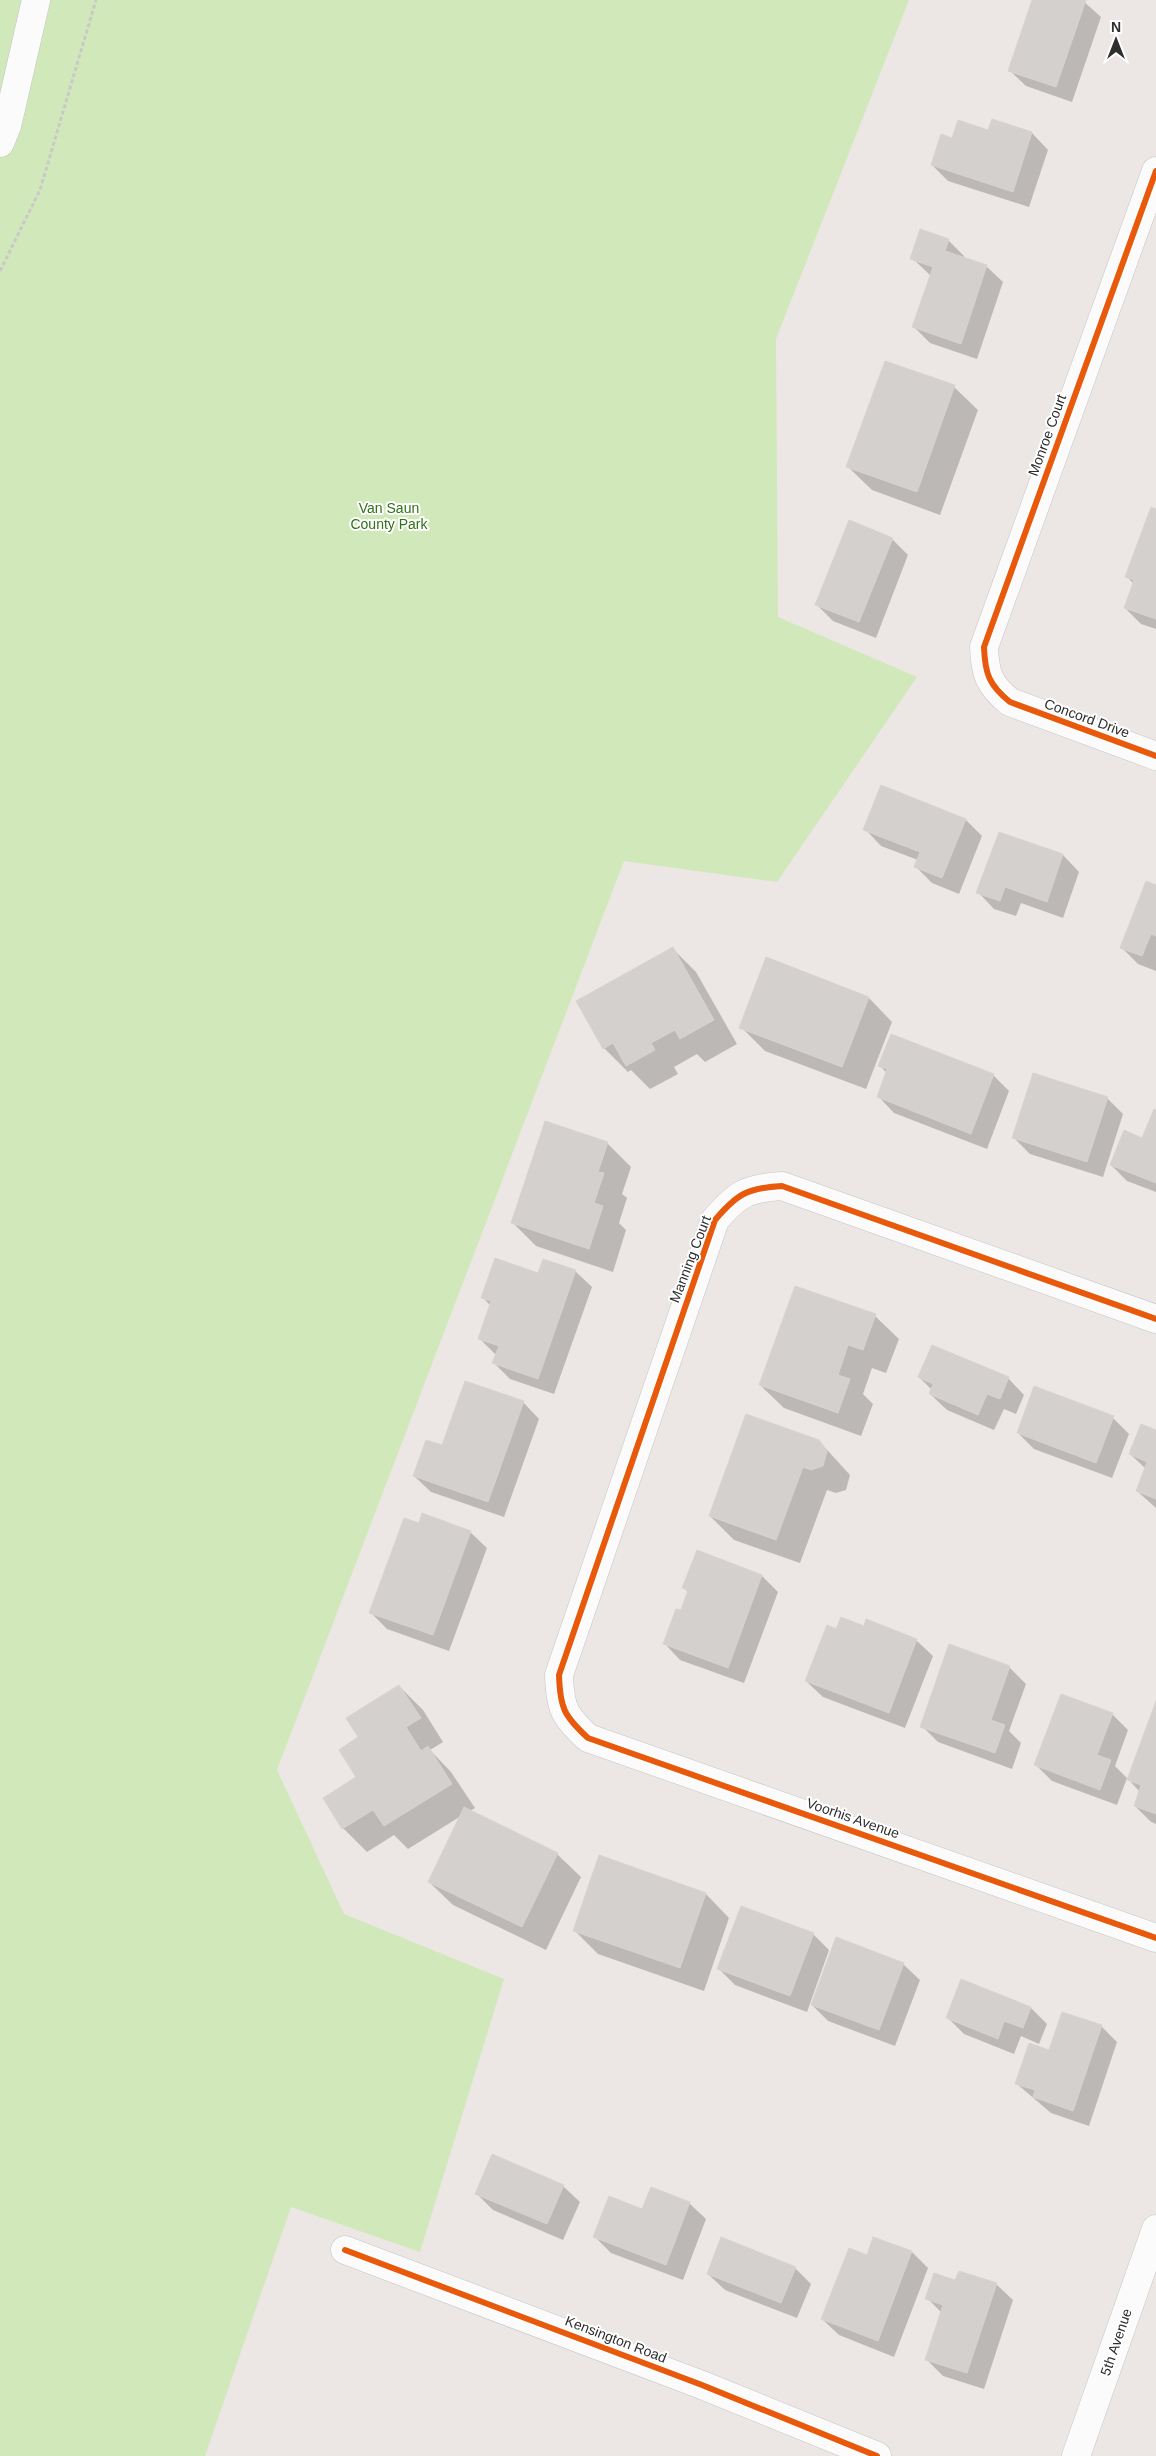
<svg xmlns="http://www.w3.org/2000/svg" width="1156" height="2456" viewBox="0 0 1156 2456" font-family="Arial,sans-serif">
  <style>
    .green { fill: #d1e8bb }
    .shadow { fill: #0003 }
    .building { fill: #d3d0cd; stroke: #d7d3d0 }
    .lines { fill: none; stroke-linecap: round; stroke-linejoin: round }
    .minor-casing { stroke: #c5c4c5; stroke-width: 29 }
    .path { stroke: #c9c9c8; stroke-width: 3; stroke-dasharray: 4 2.5; stroke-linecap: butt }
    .minor { stroke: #fcfbfb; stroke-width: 28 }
    .cycleway-casing { stroke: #fff; stroke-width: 9 }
    .cycleway { stroke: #e8590c; stroke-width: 6 }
    .labels { text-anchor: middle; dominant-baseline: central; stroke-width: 4; stroke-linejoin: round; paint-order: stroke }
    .street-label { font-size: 14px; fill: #2e2e2e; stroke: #fff }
    .park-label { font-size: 14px; fill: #317117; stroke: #fff }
  </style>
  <rect width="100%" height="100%" fill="#ece7e4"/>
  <path class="green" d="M0 0H909L776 339 778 617 917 677 777 882 624 861 277 1770 344 1914 504 1979 420 2252 291 2207 205 2456H0Z"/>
  <path class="shadow" d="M1033 0H1082L1101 17 1072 102 1026 86 1009 70Z
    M993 121 1032 133 1048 150 1029 207 948 181 932 165 953 139 989 132Z
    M948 240 964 256V259L986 266 1003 282 977 359 930 343 914 327 931 276 912 258Z
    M954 387 978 410 940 515 872 490 848 467Z
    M1156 510V629L1141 624 1125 608 1134 584 1127 577Z
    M892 539 908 555 876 638 833 621 817 605Z
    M881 786 966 820 982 836 959 894 932 883 915 866 918 860 881 846 865 829Z
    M999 833 1063 855 1079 872 1063 918 1021 903 1016 916 994 909 978 892Z
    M1156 886V971L1138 964 1122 948Z
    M672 948 696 972 737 1044 705 1062 697 1054 674 1067 678 1074 650 1089 631 1070 628 1072 604 1048Z
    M869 998 892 1022 866 1089 765 1051 741 1027Z
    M880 1066 993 1075 1009 1091 987 1149 894 1113 878 1096 887 1073Z
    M1107 1098 1123 1114 1103 1177 1030 1154 1013 1137Z
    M1156 1111V1192L1127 1181 1111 1165 1143 1139Z
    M607 1143 631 1167 622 1194 627 1198 619 1223 626 1230 613 1272 536 1246 512 1222Z
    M575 1271 592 1287 554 1394 510 1379 494 1363 496 1355 480 1339 491 1306 483 1298 539 1274Z
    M875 1316 899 1339 886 1373 872 1368 863 1394 873 1404 861 1436 784 1408 760 1385Z
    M919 1377 1008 1378 1024 1395 1016 1414 1004 1409 994 1430 947 1410 930 1394 932 1390Z
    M523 1402 539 1419 504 1517 431 1492 414 1476 443 1447Z
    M1113 1418 1129 1434 1112 1478 1034 1449 1018 1433Z
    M1156 1431V1508L1137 1491 1146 1469 1130 1454Z
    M819 1441 850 1475 846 1490 836 1493 827 1490 800 1563 734 1540 710 1516Z
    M419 1525 470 1532 487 1548 449 1651 387 1629 371 1613Z
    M762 1576 778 1592 744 1683 680 1660 664 1643 682 1612 689 1593 684 1588Z
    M864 1628 916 1640 933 1656 905 1728 823 1697 806 1681 837 1631Z
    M1009 1667 1026 1684 1009 1731 1021 1743 1012 1769 938 1742 922 1726Z
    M399 1686 423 1710 443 1742 430 1750 451 1772 475 1808 470 1811 557 1854 581 1877 546 1950 453 1905 429 1882 461 1816 408 1849 394 1835 367 1852 343 1828 325 1798 358 1778 360 1738Z
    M1156 1704V1824L1151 1822 1135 1806 1140 1792 1127 1778 1117 1805 1052 1781 1036 1765 1112 1714 1128 1730 1115 1766 1128 1779Z
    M706 1894 729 1918 704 1991 598 1954 574 1930Z
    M813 1934 829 1950 807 2012 735 1985 719 1969Z
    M903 1964 920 1980 895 2046 828 2021 812 2005Z
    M1031 2008 1047 2024 1039 2044 1021 2036 1014 2054 964 2034 948 2018Z
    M1101 2026 1117 2042 1089 2126 1051 2113 1017 2084 1050 2052Z
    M563 2186 580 2202 563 2240 493 2210 477 2194Z
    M689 2203 706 2219 683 2280 611 2253 595 2237 643 2211Z
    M874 2238 912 2252 928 2268 894 2357 839 2335 822 2319 867 2257Z
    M795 2268 811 2284 797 2318 725 2290 708 2274Z
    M956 2282 996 2284 1013 2300 984 2389 943 2376 926 2359 942 2313 927 2298Z"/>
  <path class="building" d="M1032 0H1086L1056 87 1008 71Z
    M992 119 1032 132 1013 192 931 165 941 134 952 138 958 120 988 130Z
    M920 229 949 239 945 251 987 265 961 344 912 327 933 267 910 259Z
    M885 361 955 385 917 492 846 467Z
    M1151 507 1156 509V619L1124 608 1134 580 1125 577Z
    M849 520 893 538 859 622 815 605Z
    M881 785 966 819 942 878 914 867 920 852 863 830Z
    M999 832 1063 854 1047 902 1005 887 1000 901 976 893Z
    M1146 881 1156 885V936L1151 934 1142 956 1120 948Z
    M673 947 714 1020 680 1039 675 1030 651 1043 655 1050 626 1066 613 1043 603 1049 576 1001Z
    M766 957 869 997 842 1067 739 1028Z
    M891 1034 994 1074 971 1134 877 1097 887 1069 878 1066Z
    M1033 1073 1108 1097 1087 1162 1012 1138Z
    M1154 1109 1156 1110V1183L1110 1165 1124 1130 1142 1138Z
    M545 1121 608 1142 598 1172 604 1173 594 1203 603 1206 589 1249 511 1223Z
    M495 1258 538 1273 543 1259 576 1270 538 1379 492 1363 499 1346 478 1339 491 1301 481 1298Z
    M795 1286 876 1314 863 1350 848 1345 838 1375 850 1379 838 1413 759 1385Z
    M932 1345 1009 1377 1000 1399 987 1394 978 1415 929 1394 933 1384 918 1377Z
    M465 1381 524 1401 488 1502 413 1476 426 1440 442 1445Z
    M1034 1386 1114 1416 1096 1463 1017 1433Z
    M746 1414 819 1440 827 1451 823 1466 811 1470 803 1467 776 1540 709 1516Z
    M1141 1424 1156 1430V1499L1136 1491 1147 1462 1129 1454Z
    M422 1513 471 1531 433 1635 369 1613 404 1518 419 1523Z
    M697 1550 762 1575 728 1668 663 1644 676 1609 681 1610 688 1590 682 1588Z
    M841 1617 864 1626 866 1619 917 1639 889 1713 805 1681 827 1625 836 1629Z
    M949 1644 1010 1666 991 1720 1005 1725 995 1753 920 1727Z
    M399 1685 421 1718 406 1727 421 1751 428 1746 452 1784 384 1826 373 1810 342 1829 323 1798 356 1777 339 1750 358 1737 346 1718Z
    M1061 1694 1113 1713 1097 1755 1111 1760 1100 1790 1034 1765Z
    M1156 1701V1814L1134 1806 1141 1785 1127 1780Z
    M464 1807 558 1853 522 1927 428 1882Z
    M599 1855 706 1893 680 1968 573 1931Z
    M741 1906 814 1933 790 1996 717 1969Z
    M836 1937 904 1963 879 2030 811 2005Z
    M961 1979 1031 2007 1023 2028 1004 2021 998 2039 946 2018Z
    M1062 2012 1102 2025 1073 2111 1033 2097 1035 2090 1015 2084 1029 2043 1049 2050Z
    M492 2154 564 2185 547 2224 475 2194Z
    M651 2187 690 2202 666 2265 593 2237 609 2196 642 2209Z
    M721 2237 796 2267 781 2303 707 2274Z
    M873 2237 912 2251 878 2341 821 2319 849 2248 867 2255Z
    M959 2271 997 2283 967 2373 925 2360 943 2305 925 2299 934 2273 955 2280Z"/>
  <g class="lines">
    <defs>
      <path id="minor" d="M0 143 7 126 36 0
        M1156 171 984 647C985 674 989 685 1010 702L1156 756
        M1156 1319 782 1186C747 1188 737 1194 715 1220L559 1675C560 1708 564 1716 588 1738L1156 1938
        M345 2250 702 2385 877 2456
        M1076 2456 1156 2229"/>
    </defs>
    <use href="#minor" class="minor-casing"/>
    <path class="path" d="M0 271 40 190 96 0"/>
    <use href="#minor" class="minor"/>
    <defs>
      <path id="cycleway" d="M1156 171 984 647C985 674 989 685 1010 702L1156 756
        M1156 1319 782 1186C747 1188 737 1194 715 1220L559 1675C560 1708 564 1716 588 1738L1156 1938
        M345 2250 702 2385 877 2456"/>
    </defs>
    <use href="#cycleway" class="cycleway-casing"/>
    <use href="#cycleway" class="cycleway"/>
  </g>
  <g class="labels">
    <g class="street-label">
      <text transform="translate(1047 435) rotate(-70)">Monroe Court</text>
      <text transform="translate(1087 718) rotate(20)">Concord Drive</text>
      <text transform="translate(690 1259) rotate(-69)">Manning Court</text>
      <text transform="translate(853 1818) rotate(19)">Voorhis Avenue</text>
      <text transform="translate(616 2339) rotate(21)">Kensington Road</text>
      <text transform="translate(1116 2342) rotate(-71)">5th Avenue</text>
    </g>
    <g class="park-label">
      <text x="389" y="508">Van Saun<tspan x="389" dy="16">County Park</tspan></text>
    </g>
  </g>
  <g transform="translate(1116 40)" stroke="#ffffff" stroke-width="4" paint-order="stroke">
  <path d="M0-4L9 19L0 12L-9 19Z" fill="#2e2e2e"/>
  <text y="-8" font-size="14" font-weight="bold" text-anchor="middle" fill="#2e2e2e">N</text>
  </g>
</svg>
